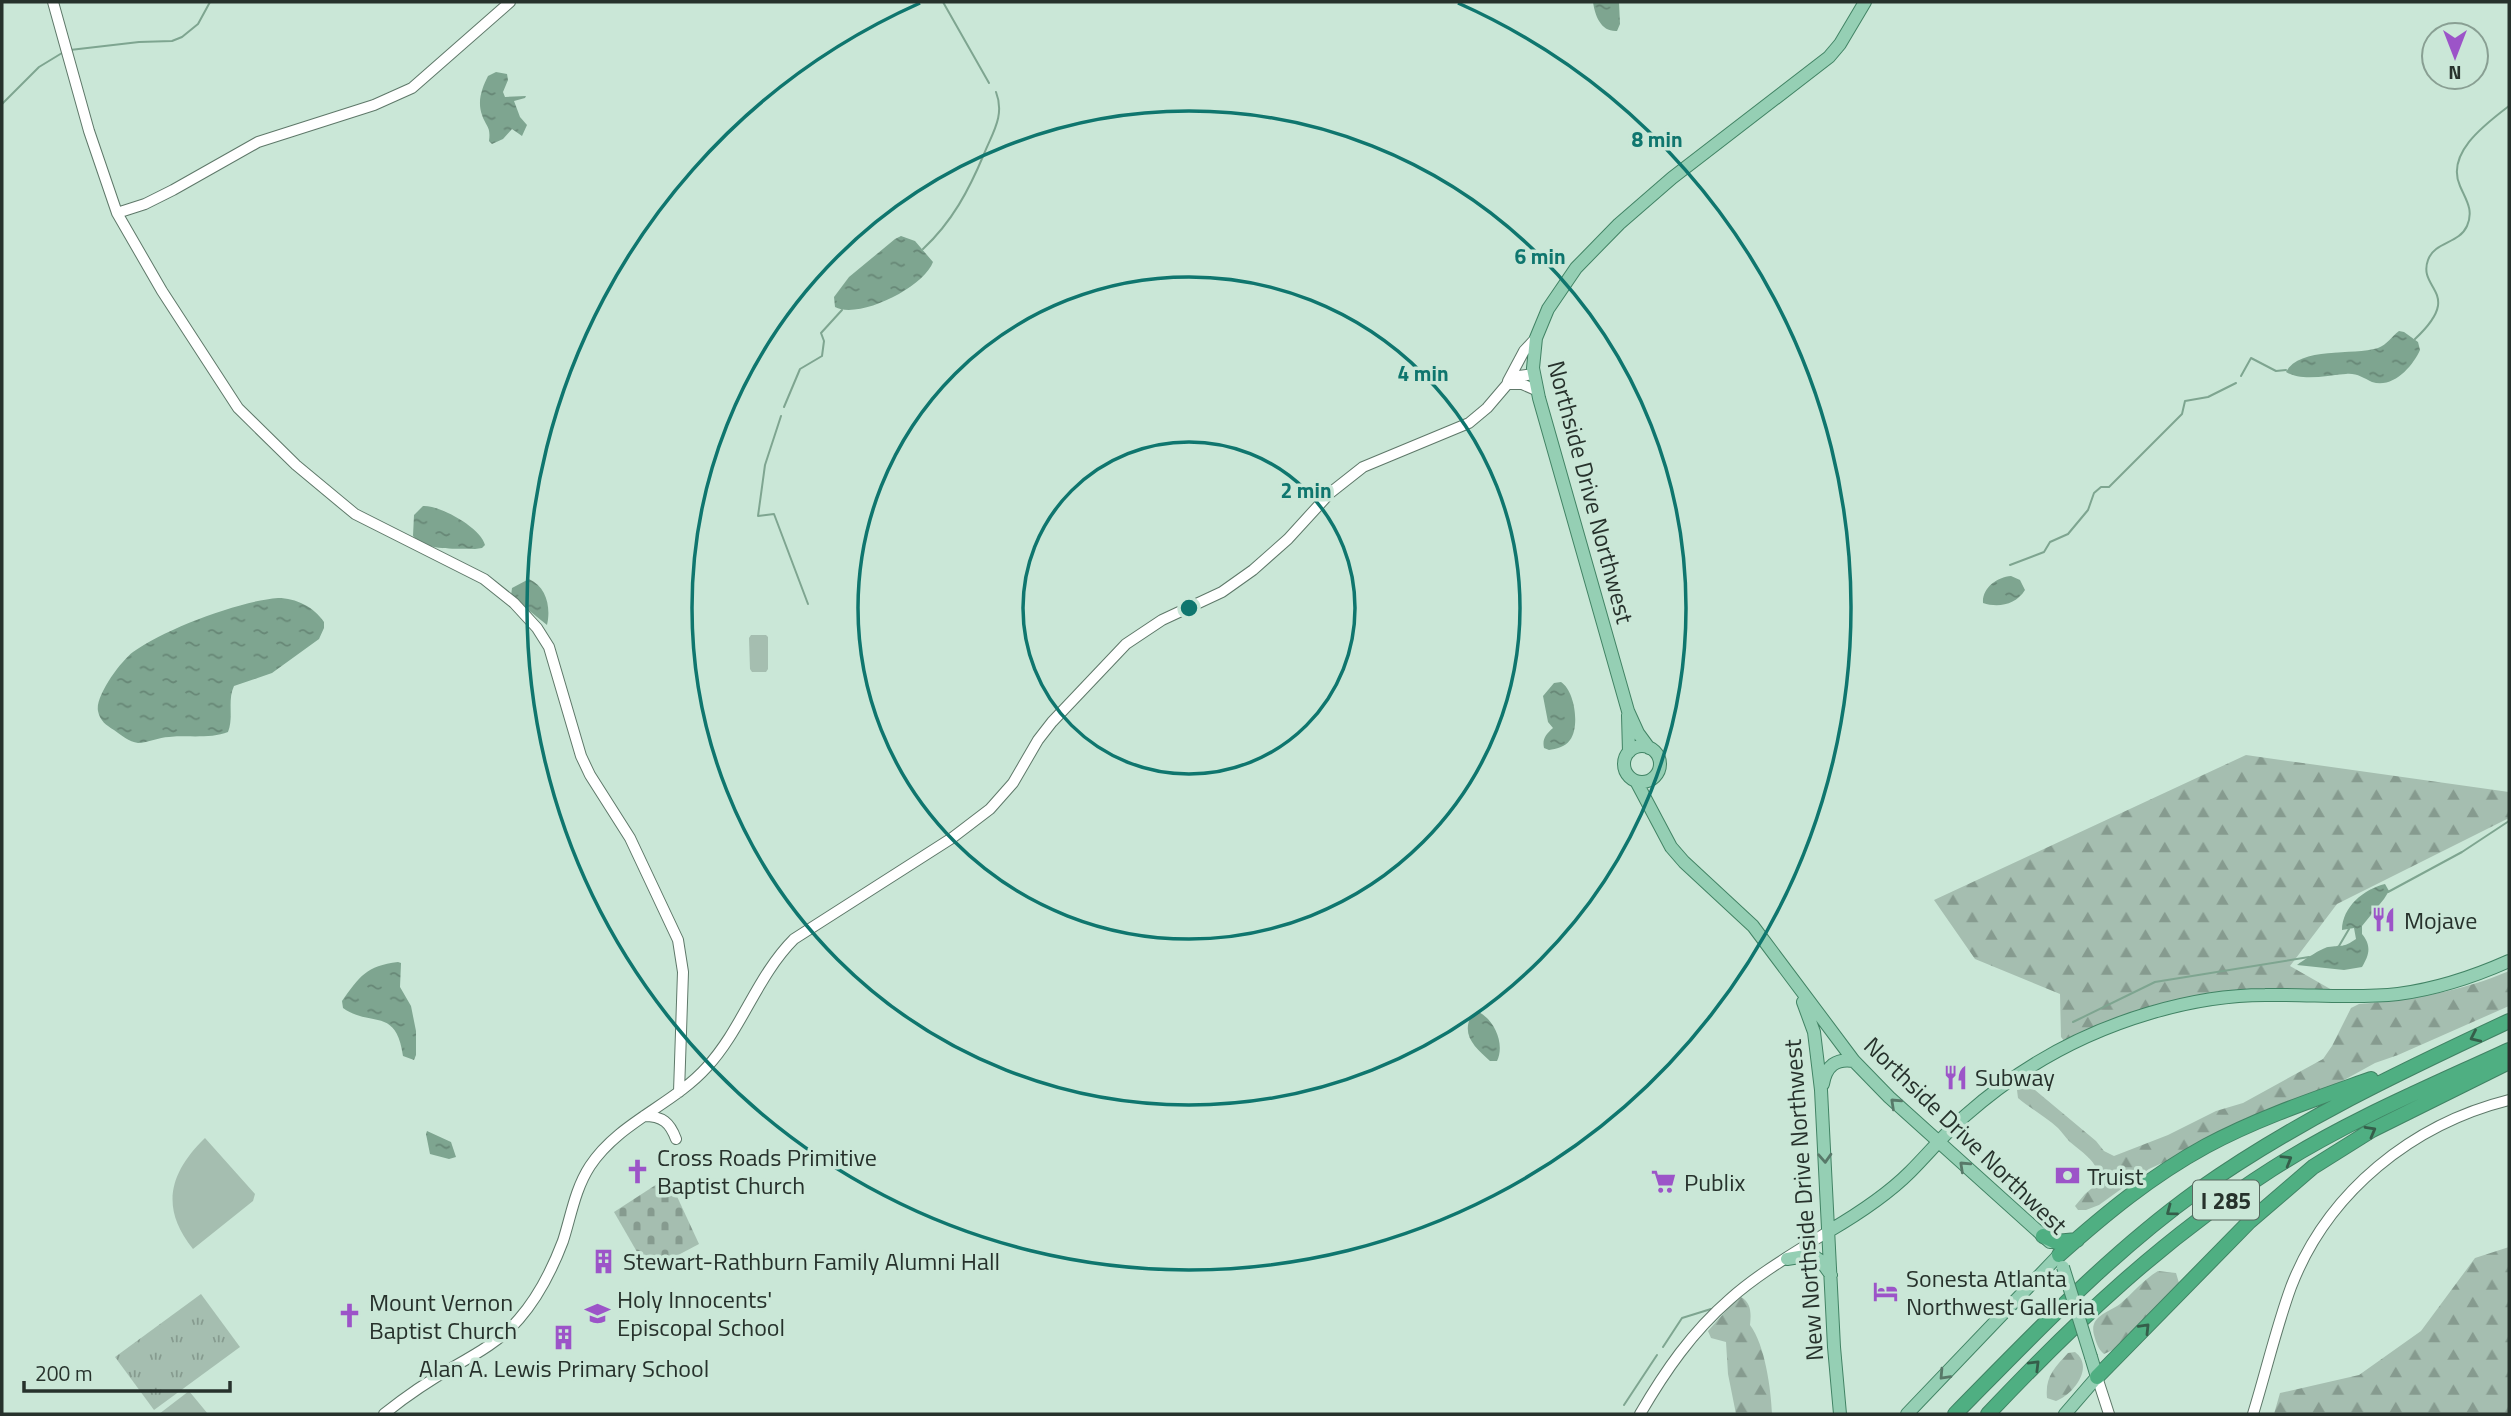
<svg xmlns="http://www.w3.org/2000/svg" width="2511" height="1416" viewBox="0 0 2511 1416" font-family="'Titillium Web',sans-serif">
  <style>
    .grass { fill: url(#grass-tufts) }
    .forest { fill: url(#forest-firs) }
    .cemetery { fill: url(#cemetery-stones) }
    .pitch { fill: #a5beb0 }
    .water { fill: url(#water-ripples) }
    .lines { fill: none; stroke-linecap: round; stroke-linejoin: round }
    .stream { stroke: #7ea590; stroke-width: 2 }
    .minor-casing { stroke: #5e7869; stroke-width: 12 }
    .major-casing { stroke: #418364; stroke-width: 14 }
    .highway-casing { stroke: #418364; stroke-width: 16 }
    .minor { stroke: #fff; stroke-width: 10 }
    .major { stroke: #95cfb4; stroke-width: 12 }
    .highway { stroke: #4faf82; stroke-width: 14 }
    .major-bridge-casing { stroke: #418364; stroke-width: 14; stroke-linecap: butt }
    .major-bridge { stroke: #95cfb4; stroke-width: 12 }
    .oneway { stroke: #355e4a }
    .oneway2 { stroke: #587969 }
    .ring { fill: none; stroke: #0f766e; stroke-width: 3.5 }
    .labels { text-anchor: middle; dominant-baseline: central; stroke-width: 7; stroke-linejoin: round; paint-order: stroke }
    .shield { fill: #cae7d7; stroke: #58685f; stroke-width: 2 }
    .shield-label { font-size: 23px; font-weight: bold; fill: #27322c }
    .street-label { font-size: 24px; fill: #27322c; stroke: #cae7d7 }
    .poi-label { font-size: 24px; fill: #27322c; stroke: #cae7d7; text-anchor: start }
    .centre { fill: #0f766e; stroke: #cae7d7; stroke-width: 3.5 }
    .ring-label { font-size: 21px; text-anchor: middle; font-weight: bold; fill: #0f766e; stroke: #cae7d7; stroke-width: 7; stroke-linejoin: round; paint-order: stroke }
  </style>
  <defs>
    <pattern id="grass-tufts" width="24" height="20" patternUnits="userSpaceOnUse" patternTransform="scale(1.75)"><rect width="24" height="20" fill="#a5beb0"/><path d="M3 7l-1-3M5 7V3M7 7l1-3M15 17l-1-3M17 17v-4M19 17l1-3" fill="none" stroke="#869b8f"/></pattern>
    <pattern id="forest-firs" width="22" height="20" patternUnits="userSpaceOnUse" patternTransform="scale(1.75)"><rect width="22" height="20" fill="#a5beb0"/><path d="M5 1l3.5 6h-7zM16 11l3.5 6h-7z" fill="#869b8f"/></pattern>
    <pattern id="cemetery-stones" width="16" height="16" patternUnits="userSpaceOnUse" patternTransform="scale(1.75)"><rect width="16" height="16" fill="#a5beb0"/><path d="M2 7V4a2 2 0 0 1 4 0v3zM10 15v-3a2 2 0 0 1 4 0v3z" fill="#869b8f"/></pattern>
    <pattern id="water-ripples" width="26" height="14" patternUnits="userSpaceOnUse" patternTransform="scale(1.75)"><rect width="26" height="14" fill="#7ea590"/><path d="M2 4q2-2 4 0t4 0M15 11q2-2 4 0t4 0" fill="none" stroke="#678776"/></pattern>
  </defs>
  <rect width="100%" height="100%" fill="#cae7d7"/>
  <path class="grass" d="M201 1294 240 1347 154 1410 115 1357Z"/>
  <path class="forest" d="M2246 755 2509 792V818L2337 904 2290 966 2332 990C2307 989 2282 988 2257 989 2189 991 2125 1013 2065 1042L2061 1037 2060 994 1975 959 1934 900Z
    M2509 971V1006L2398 1055 2375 1063 2335 1085 2149 1169 2099 1205 2086 1210H2078L2075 1206 2085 1194 2098 1183C2102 1163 2082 1153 2069 1141 2065 1137 2062 1132 2058 1128 2046 1117 2031 1109 2018 1098L2017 1090 2024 1088 2035 1090 2096 1141 2104 1151 2114 1156 2168 1135 2216 1111 2243 1103 2323 1059 2332 1046 2351 1008 2359 1004C2410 1000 2463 991 2509 971Z
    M2509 1247V1414H2274L2280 1393 2359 1375 2421 1331 2475 1258Z
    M2158 1271 2176 1273 2179 1283 2175 1290 2119 1347 2104 1354C2098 1349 2096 1342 2094 1335 2089 1316 2108 1313 2120 1304 2133 1293 2143 1280 2158 1271Z
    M1741 1297C1752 1303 1751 1315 1750 1325 1765 1345 1771 1389 1772 1414H1736L1728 1374 1726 1342 1711 1338 1708 1331 1731 1305Z
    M2075 1352C2095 1367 2073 1395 2056 1401L2047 1398C2045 1377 2054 1368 2068 1353Z"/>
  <path class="cemetery" d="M668 1177 699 1244 648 1271 614 1212Z"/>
  <path class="pitch" d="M751 635H766L768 637V669L766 672H752L750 669 749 638Z
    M205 1138 255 1194 253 1201 193 1249C160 1208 169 1173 205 1138Z
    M189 1391 208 1414H159Z"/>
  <path class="water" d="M1593 2H1619L1620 24 1617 31C1601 32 1595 16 1593 2Z
    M496 72 507 74 508 80 503 92 505 97 526 96 525 98 514 101 520 117 527 125 522 136 512 129 503 139 492 144 489 141C491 126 486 127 482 115 477 101 482 88 488 76Z
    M901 236 915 241 933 262C924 287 859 320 835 307L834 297 849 277 895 239Z
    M2399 331 2404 332 2418 342 2420 350C2413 366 2393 389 2372 382 2363 378 2357 373 2346 374 2326 375 2304 382 2286 372 2300 346 2353 356 2378 348 2387 345 2392 336 2399 331Z
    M423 506C440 505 481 528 485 545L482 548 475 549C456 548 427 552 413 536L414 515Z
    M2011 576 2020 580 2025 590C2016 605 1998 608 1983 603 1982 588 1997 577 2011 576Z
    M529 579C547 587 551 608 547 625L511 596 512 588Z
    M278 598C296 598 314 607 324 622V628L319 639 272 673 234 686C227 701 234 717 228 732 211 739 188 735 169 737 159 737 148 743 138 743 129 742 121 735 114 730 106 725 100 721 98 711 95 696 121 661 133 652 165 629 239 601 278 598Z
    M1561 682C1575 691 1580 727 1570 740 1565 747 1556 749 1549 750L1544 748C1542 739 1546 734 1553 728L1548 722 1543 696 1554 683Z
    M2385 884 2389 891 2384 899 2362 926V934C2372 946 2369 955 2362 967L2344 970 2297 965C2302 961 2322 948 2328 947 2342 945 2343 948 2356 939L2354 928 2342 930C2342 907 2364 889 2385 884Z
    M398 962 401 963 400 987 411 1006 416 1031V1055L414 1060 403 1056C396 1006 371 1028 343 1008L342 1001C360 976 366 966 398 962Z
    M1479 1012C1495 1021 1505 1044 1497 1061H1490C1476 1048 1461 1036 1471 1016Z
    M427 1131 451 1142 456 1157 449 1159 430 1154 426 1134Z"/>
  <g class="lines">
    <path class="stream" d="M943 2 989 83
      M70 50 139 42 172 41 182 37 198 24 210 2
      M2 104 39 67 62 53
      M923 249C952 222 969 190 984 154 993 132 1005 115 996 92
      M2415 339C2465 292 2417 290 2428 260 2435 241 2459 244 2467 226 2474 210 2466 200 2460 186 2445 153 2487 123 2509 106
      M2241 376 2251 358 2276 371 2286 370
      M784 407 800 369 822 356 824 341 821 333 842 310
      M781 416 765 465 758 516 774 514 808 604
      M2010 565 2044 552 2050 542 2068 534 2088 510 2094 493 2101 487H2109L2182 414 2185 401 2208 397 2236 383
      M2388 892 2462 852 2509 821
      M2334 949 2339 946 2349 929
      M2073 1022 2155 982 2309 957
      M1663 1347 1682 1318 1711 1309
      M1624 1405 1657 1355"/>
    <defs>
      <path id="minor" d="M53 2 89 131 117 213 162 291 238 408 296 465 355 514 484 579 514 603 537 628 549 647 581 756 590 775 630 838 678 940 683 972 679 1092
        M117 213 145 204 173 190 258 142 374 105 412 88 510 2
        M1508 381 1524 351 1536 338
        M1507 384H1522L1538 391
        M644 1116C663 1116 670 1123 676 1139
        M2097 1377 2109 1414
        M384 1414C405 1397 430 1380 455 1366 478 1353 501 1340 519 1319 539 1296 552 1270 563 1241 571 1216 575 1189 590 1166 619 1122 673 1105 707 1067 742 1029 757 976 794 939L952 838 990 809 1013 783 1038 740 1052 722 1126 644 1162 620 1222 592 1253 570 1288 539 1330 493 1363 467 1469 423 1487 408 1510 381 1519 376 1534 374
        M1640 1414C1665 1371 1692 1332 1730 1299 1759 1273 1796 1252 1829 1231
        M2253 1414C2266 1372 2276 1328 2291 1287 2328 1191 2413 1124 2509 1100"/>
      <path id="major" d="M1628 715 1629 752
        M1624 764a18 18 0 1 1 36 0a18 18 0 1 1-36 0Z
        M1649 748 1638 733 1628 711 1539 398 1533 368 1536 338 1548 309 1576 268 1619 224 1672 178 1829 57 1840 44 1865 2
        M1636 781 1671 847 1684 862 1753 926 1854 1061 1889 1097 2050 1242
        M1803 1002 1814 1032 1821 1090 1834 1347 1840 1414
        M1823 1084C1826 1066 1836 1058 1854 1061
        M1829 1231C1858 1214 1886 1196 1910 1172 1929 1153 1946 1132 1966 1115 2019 1068 2082 1033 2150 1013 2187 1002 2226 995 2265 995 2309 994 2354 999 2398 994 2437 989 2473 977 2509 961
        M1787 1259 1812 1255 1821 1261 1831 1275
        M1907 1414 2059 1255
        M2065 1414 2097 1377 2091 1357"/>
      <path id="highway" d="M2043 1236 2056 1242 2077 1240
        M2059 1255C2105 1214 2151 1176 2206 1146 2258 1118 2315 1099 2371 1079
        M2097 1377 2249 1222 2313 1167 2372 1130 2509 1062
        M1955 1414C2032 1336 2107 1256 2197 1191 2294 1122 2402 1071 2509 1021
        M1988 1414C2075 1322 2165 1237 2272 1169 2347 1121 2429 1087 2509 1050"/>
    </defs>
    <use href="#minor" class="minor-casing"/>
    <use href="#major" class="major-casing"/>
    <use href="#highway" class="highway-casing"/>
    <use href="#minor" class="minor"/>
    <use href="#major" class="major"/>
    <use href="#highway" class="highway"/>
    <defs>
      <path id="major-bridge" d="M2063 1267 2091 1357"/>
    </defs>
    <use href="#major-bridge" class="major-bridge-casing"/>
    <use href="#major-bridge" class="major-bridge"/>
  </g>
  <defs><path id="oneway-chevron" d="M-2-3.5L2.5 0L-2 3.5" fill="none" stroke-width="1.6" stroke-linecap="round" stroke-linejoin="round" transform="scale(1.75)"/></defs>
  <g class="oneway">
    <use href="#oneway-chevron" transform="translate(2475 1037) rotate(155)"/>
    <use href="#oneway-chevron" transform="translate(2371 1131) rotate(-29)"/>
    <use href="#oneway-chevron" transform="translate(2287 1160) rotate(-31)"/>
    <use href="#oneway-chevron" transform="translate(2171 1211) rotate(143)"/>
    <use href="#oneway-chevron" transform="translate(2145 1328) rotate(-46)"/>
    <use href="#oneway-chevron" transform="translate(2035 1365) rotate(-45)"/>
  </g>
  <g class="oneway2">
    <use href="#oneway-chevron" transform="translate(1895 1103) rotate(-137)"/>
    <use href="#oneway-chevron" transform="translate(1825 1158) rotate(87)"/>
    <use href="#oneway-chevron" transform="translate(1964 1166) rotate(-137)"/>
    <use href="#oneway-chevron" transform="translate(1944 1375) rotate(133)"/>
  </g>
  <g class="ring">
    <circle cx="1189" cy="608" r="166"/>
    <circle cx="1189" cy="608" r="331"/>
    <circle cx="1189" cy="608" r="497"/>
    <path d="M1458 3A662 662 0 1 1 920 3"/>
  </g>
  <defs>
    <symbol id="restaurant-bare" viewBox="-9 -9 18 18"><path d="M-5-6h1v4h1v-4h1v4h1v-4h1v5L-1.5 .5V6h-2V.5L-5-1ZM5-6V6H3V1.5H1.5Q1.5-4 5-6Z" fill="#9c54c8" stroke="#cae7d7" stroke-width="2.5" paint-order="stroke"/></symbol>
    <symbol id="church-bare" viewBox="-9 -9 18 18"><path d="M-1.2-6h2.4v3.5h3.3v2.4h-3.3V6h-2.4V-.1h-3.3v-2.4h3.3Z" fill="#9c54c8" stroke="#cae7d7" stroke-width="2.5" paint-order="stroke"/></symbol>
    <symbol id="bank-bare" viewBox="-9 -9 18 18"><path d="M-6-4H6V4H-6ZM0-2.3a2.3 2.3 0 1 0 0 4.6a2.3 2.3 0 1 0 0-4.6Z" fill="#9c54c8" stroke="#cae7d7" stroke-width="2.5" paint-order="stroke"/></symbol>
    <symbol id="supermarket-bare" viewBox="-9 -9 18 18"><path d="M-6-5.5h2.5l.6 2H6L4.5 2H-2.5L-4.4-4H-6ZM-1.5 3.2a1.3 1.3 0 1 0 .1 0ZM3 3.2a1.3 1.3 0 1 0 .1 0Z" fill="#9c54c8" stroke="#cae7d7" stroke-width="2.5" paint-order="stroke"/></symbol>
    <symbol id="building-bare" viewBox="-9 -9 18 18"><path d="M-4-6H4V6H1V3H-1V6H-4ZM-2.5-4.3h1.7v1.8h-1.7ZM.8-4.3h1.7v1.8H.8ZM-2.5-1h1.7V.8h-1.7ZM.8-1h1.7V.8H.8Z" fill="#9c54c8" stroke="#cae7d7" stroke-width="2.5" paint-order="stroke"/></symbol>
    <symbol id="hotel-bare" viewBox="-9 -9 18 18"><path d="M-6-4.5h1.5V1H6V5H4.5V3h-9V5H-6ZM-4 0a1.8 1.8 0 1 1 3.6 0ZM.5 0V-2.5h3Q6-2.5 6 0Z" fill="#9c54c8" stroke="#cae7d7" stroke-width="2.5" paint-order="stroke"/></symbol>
    <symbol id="school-bare" viewBox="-9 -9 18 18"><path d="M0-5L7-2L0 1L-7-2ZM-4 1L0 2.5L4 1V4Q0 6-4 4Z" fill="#9c54c8" stroke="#cae7d7" stroke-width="2.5" paint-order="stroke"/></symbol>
  </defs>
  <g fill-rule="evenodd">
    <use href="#restaurant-bare" x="2366" y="902" width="35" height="35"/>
    <use href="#restaurant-bare" x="1938" y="1060" width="35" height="35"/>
    <use href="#church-bare" x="620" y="1154" width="35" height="35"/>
    <use href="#bank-bare" x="2050" y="1158" width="35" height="35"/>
    <use href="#supermarket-bare" x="1646" y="1164" width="35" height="35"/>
    <use href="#building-bare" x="586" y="1244" width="35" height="35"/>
    <use href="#hotel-bare" x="1868" y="1274" width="35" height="35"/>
    <use href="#school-bare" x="580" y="1296" width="35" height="35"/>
    <use href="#church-bare" x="332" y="1298" width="35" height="35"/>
    <use href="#building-bare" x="546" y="1320" width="35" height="35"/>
  </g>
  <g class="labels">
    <rect class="shield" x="2193" y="1180.5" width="66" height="39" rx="5"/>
    <g class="shield-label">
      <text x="2226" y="1200">I 285</text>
    </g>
    <g class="street-label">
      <text transform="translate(1591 492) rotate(75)">Northside Drive Northwest</text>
      <text transform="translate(1966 1135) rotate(44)">Northside Drive Northwest</text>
      <text transform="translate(1803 1200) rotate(-94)">New Northside Drive Northwest</text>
    </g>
    <g class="poi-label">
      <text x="2404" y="920">Mojave</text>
      <text x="1975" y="1077">Subway</text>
      <text x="657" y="1157">Cross Roads Primitive<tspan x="657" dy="28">Baptist Church</tspan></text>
      <text x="2087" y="1176">Truist</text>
      <text x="1684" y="1182">Publix</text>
      <text x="623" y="1261">Stewart-Rathburn Family Alumni Hall</text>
      <text x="1906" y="1278">Sonesta Atlanta<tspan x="1906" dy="28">Northwest Galleria</tspan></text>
      <text x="617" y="1299">Holy Innocents'<tspan x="617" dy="28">Episcopal School</tspan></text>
      <text x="369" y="1302">Mount Vernon<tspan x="369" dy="28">Baptist Church</tspan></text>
      <text x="564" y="1368" text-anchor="middle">Alan A. Lewis Primary School</text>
    </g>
  </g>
  <circle cx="1189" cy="608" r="10" class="centre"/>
  <g class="ring-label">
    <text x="1657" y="147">8 min</text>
    <text x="1540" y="264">6 min</text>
    <text x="1423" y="381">4 min</text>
    <text x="1306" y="498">2 min</text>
  </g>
  <rect width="2511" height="1416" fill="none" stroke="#27322c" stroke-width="7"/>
  <g transform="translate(2455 56) rotate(180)"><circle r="33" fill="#cae7d7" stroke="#899f93" stroke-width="2"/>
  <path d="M0-5L12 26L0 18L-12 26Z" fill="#9c54c8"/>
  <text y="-10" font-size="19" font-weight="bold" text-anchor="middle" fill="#27322c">N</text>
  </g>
  <path d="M24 1381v10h206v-10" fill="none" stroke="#27322c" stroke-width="3.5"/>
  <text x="35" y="1381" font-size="21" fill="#27322c" stroke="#cae7d7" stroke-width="5" paint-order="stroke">200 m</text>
</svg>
